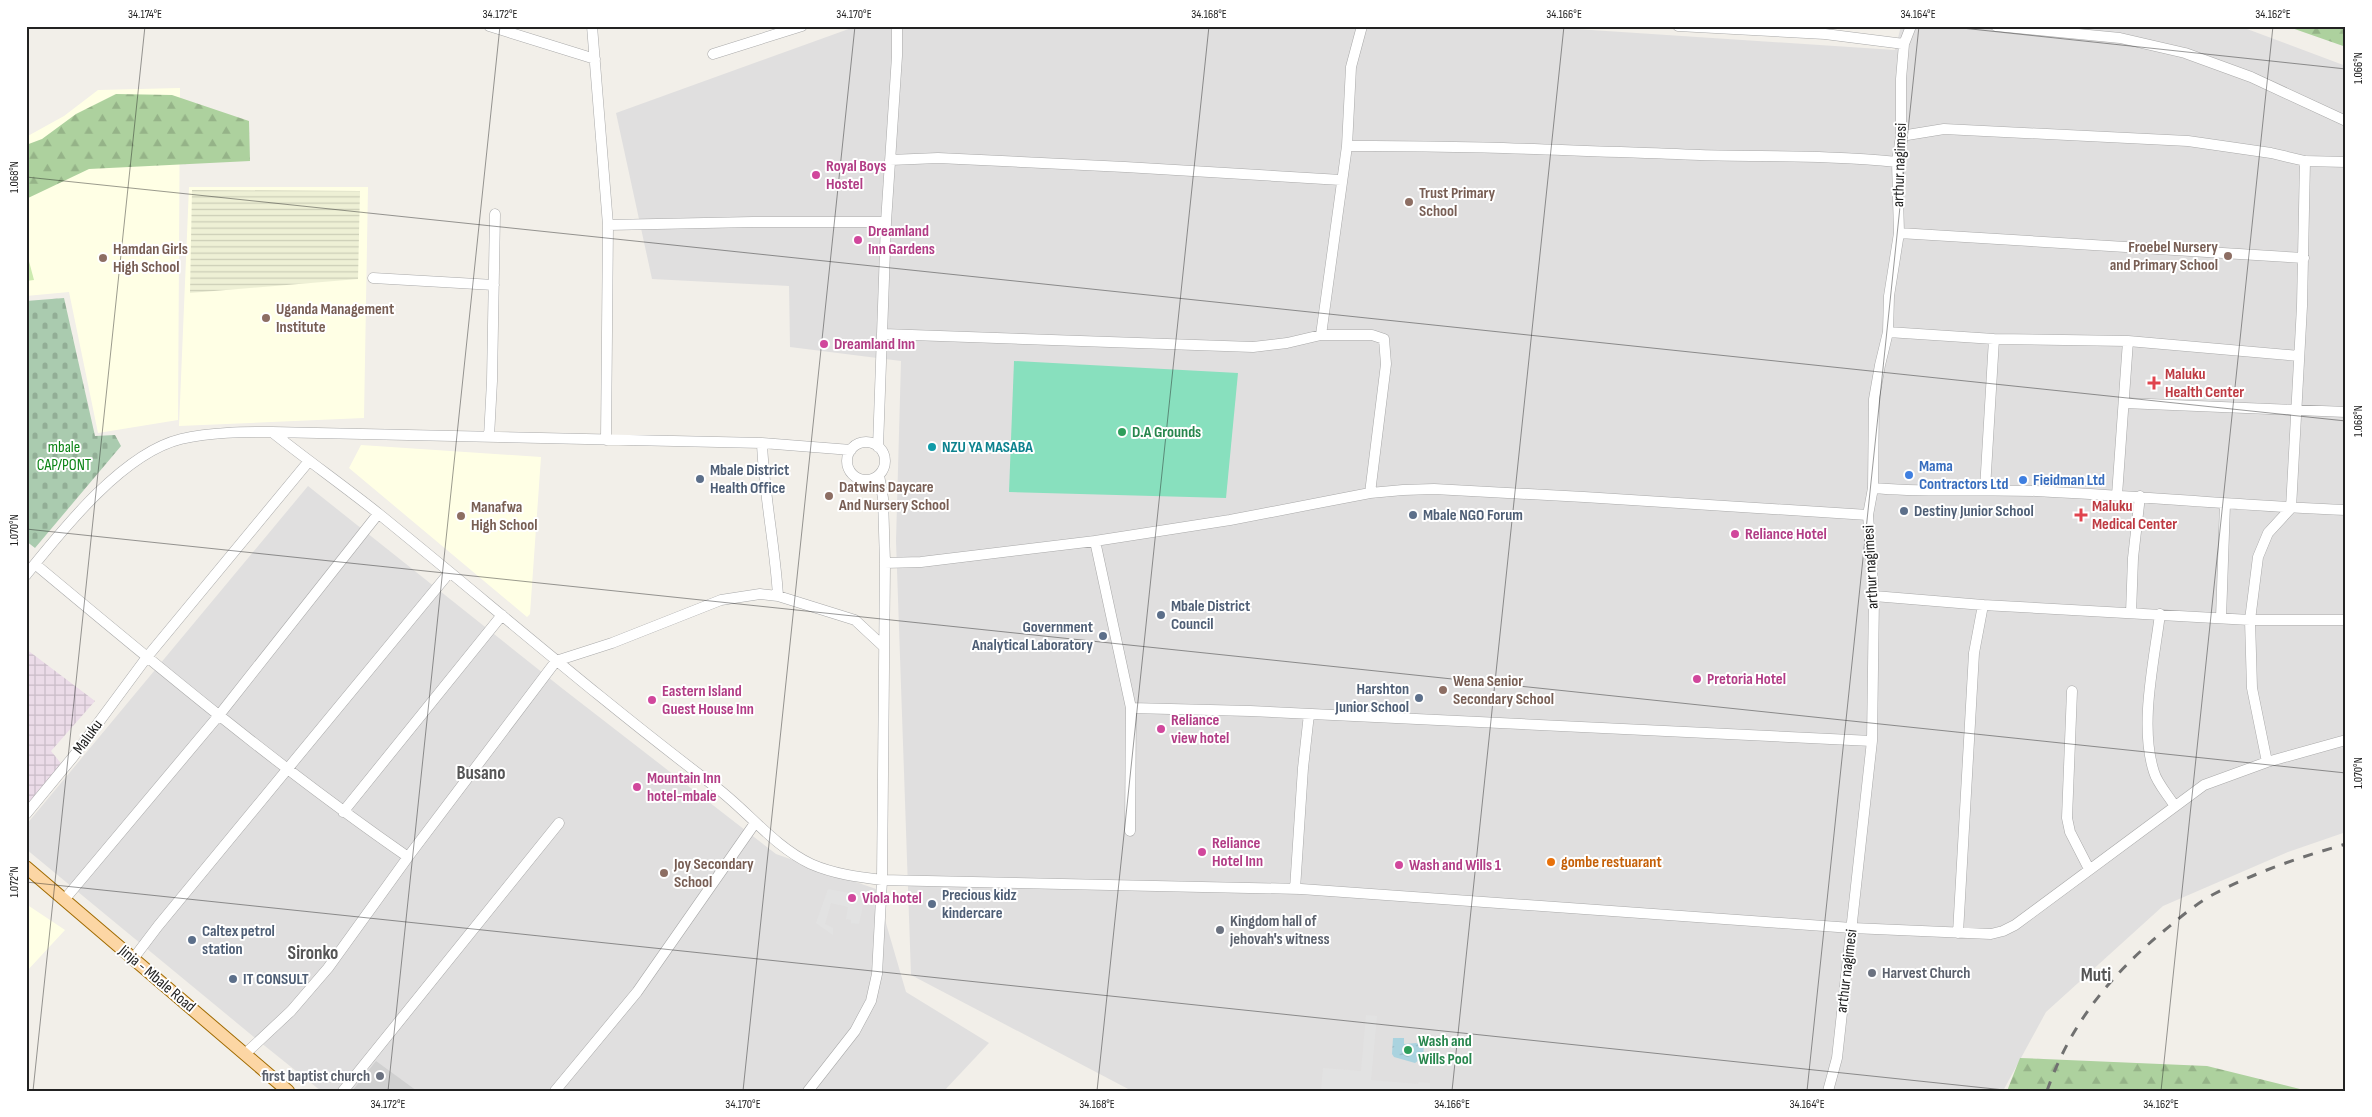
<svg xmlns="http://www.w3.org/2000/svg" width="2372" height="1117" viewBox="0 0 2372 1117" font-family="'Sofia Sans Condensed',sans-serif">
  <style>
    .residential { fill: #e0dfdf }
    .industrial { fill: url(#industrial-grid) }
    .education { fill: #ffffe5 }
    .religious { fill: #d0d0d0 }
    .farmland { fill: url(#farmland-rules) }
    .grass { fill: #cdebb0 }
    .forest { fill: url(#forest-firs) }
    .cemetery { fill: url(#cemetery-stones) }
    .pitch { fill: #88e0be }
    .parking { fill: #e2e2e2 }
    .water { fill: url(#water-ripples) }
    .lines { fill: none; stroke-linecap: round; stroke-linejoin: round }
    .minor-casing { stroke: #a9a9a9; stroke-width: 11 }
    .major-casing { stroke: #a06b00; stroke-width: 14 }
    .minor { stroke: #fff; stroke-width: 10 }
    .major { stroke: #fcd6a4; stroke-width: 12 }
    .rail { stroke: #707070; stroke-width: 3; stroke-dasharray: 10 10; stroke-linecap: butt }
    .ticks { fill: none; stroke: #222; stroke-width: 1; stroke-opacity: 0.45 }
    .hotel-dot { fill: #d1479c; stroke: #fff; stroke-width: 2 }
    .education-dot { fill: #8d6e63; stroke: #fff; stroke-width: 2 }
    .health-dot { fill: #e0444e; stroke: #fff; stroke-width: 2 }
    .leisure-dot { fill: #2e9e5b; stroke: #fff; stroke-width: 2 }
    .culture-dot { fill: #0f9aa8; stroke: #fff; stroke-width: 2 }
    .shop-dot { fill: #3f7fe0; stroke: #fff; stroke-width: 2 }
    .service-dot { fill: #5c6f8a; stroke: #fff; stroke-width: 2 }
    .food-dot { fill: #e8710a; stroke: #fff; stroke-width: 2 }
    .worship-dot { fill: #6b7280; stroke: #fff; stroke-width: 2 }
    .labels { text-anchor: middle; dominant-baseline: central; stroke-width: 4; stroke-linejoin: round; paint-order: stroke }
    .street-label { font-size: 16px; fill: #222; stroke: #fff }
    .hotel-label { font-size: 16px; font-weight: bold; fill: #b23c85; stroke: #fff; text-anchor: start }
    .education-label { font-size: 16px; font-weight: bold; fill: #785e54; stroke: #fff; text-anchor: start }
    .health-label { font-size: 16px; font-weight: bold; fill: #be3a42; stroke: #fff; text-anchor: start }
    .leisure-label { font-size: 16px; font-weight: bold; fill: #27864d; stroke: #fff; text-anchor: start }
    .park-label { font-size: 16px; fill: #0c8416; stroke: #fff }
    .culture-label { font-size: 16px; font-weight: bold; fill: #0d838f; stroke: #fff; text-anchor: start }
    .shop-label { font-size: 16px; font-weight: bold; fill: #366cbe; stroke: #fff; text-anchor: start }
    .service-label { font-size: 16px; font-weight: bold; fill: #4e5e75; stroke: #fff; text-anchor: start }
    .food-label { font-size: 16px; font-weight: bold; fill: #c56008; stroke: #fff; text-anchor: start }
    .worship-label { font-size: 16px; font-weight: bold; fill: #5b616d; stroke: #fff; text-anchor: start }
    .quarter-label { font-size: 19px; font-weight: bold; fill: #555; stroke: #fff }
    .neatline { fill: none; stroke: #222; stroke-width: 2 }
    .ticks-label { font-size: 12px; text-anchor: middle; fill: #222 }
  </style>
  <defs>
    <pattern id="industrial-grid" width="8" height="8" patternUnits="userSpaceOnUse" patternTransform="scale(1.25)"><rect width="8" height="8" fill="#ebdbe8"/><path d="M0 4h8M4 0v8" fill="none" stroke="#c9bcc7"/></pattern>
    <pattern id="farmland-rules" width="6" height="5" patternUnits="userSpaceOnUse" patternTransform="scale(1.25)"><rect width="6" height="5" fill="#eef0d5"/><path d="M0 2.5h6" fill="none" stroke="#ccceb7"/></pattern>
    <pattern id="forest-firs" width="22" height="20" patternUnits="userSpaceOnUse" patternTransform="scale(1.25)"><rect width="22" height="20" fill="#add19e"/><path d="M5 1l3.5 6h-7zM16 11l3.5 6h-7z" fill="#95b388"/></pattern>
    <pattern id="cemetery-stones" width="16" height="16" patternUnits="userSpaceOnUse" patternTransform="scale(1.25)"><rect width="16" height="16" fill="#aacbaf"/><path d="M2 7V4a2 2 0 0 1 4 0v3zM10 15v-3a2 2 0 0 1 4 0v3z" fill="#92ae96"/></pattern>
    <pattern id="water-ripples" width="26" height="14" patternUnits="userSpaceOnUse" patternTransform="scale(1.25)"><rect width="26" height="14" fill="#aad3df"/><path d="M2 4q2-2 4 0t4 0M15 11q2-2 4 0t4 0" fill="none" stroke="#92b5bf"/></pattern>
  </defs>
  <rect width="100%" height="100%" fill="#f2efe9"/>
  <path class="residential" d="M857 26H1531L1895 50 1901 26H2239L2346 66V832L2288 852 2163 906 2046 1012 2003 1091H1132L911 975 896 541 901 361 790 347 789 286 652 279 616 113Z
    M308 486 563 689 776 854 876 889 906 992 989 1043 944 1091H321L260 1042 26 849V825Z"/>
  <path class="industrial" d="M26 649 95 701 51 751 64 767 26 808Z"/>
  <path class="education" d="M180 88 178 420 98 433 69 292 26 296V137L64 116 98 90Z
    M189 187H368L364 418 179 426Z
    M361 445 541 457 530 614 527 617 349 468Z
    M26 904 65 930 26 972Z"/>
  <path class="religious" d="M376 1061 417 1091H352Z"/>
  <path class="farmland" d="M192 190 360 191 358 279 190 293Z"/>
  <path class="grass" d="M26 250 34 280 26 281Z"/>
  <path class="forest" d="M2286 26H2346V47Z
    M116 94 172 95 249 121 250 161 89 169 26 199V145L42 139 76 114Z
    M2020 1058 2207 1066 2308 1091H2007Z"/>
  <path class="cemetery" d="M64 298 95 436 115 435 121 446 35 548 26 541V301Z"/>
  <path class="pitch" d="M1014 361 1238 373 1226 498 1009 492Z"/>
  <path class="parking" d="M828 889 865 896 859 924 851 923V920L846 919 848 907 831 903 825 924 833 928V935L816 923Z
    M1366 1015 1377 1016 1371 1080 1418 1084 1419 1082 1430 1083V1091H1321L1323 1068 1361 1071Z"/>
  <path class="water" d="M1393 1038H1404V1044L1416 1043 1424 1046 1423 1057 1415 1063 1394 1057 1392 1054Z"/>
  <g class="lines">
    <defs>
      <path id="minor" d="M489 26 595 59
        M592 26 608 225 606 440
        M1362 26 1351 67 1347 146 1321 335H1372L1384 339 1386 364 1370 493
        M1678 26 1825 34 1904 44
        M1996 26 2120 38 2185 53 2251 77 2346 121
        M713 54 802 26
        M1901 136 1944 129 2188 141 2271 153 2305 161 2346 162
        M1347 146C1465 145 1582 151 1700 155 1766 157 1831 155 1897 162
        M890 160 938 158 1125 167 1341 180
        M608 225 753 222H886
        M1899 233 2304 258
        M373 278 494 285
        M1888 332 1994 339 2128 341 2299 356
        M883 334 1253 347 1287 343 1321 335
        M2124 403 2346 412
        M272 432C307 460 344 486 379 514 490 604 598 698 713 785 746 809 773 846 811 864 834 874 858 877 882 880L1301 889 1852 928 1991 934 2003 931 2015 925 2204 785 2267 762 2346 740
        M489 437 492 381 495 214
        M847 461a19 19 0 1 1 38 0a19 19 0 1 1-38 0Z
        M762 443C764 495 775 545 778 596
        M878 447 886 222 897 56V26
        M1873 488C1927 493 1982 489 2036 491 2139 496 2242 506 2346 510
        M1985 489 1994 339
        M2117 495 2128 341
        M1095 541 1131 708 1130 831
        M885 563 921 562 1095 541 1230 520 1370 493 1403 490 1434 489 1584 497 1868 515
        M35 564C156 665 278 767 408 857
        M26 575C63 529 123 453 181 439 211 432 243 432 272 432L762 443 851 450
        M1874 596 1983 605 2250 620H2346
        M2131 613 2133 558 2140 496
        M2160 614C2154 662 2139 726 2154 772 2157 783 2168 795 2174 805
        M2221 618 2225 504
        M2072 691 2067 818 2070 832 2089 869
        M1131 708 1250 711 1872 741
        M2267 762 2252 688 2250 620 2258 557 2268 533 2291 508 2302 306 2305 161
        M343 812 502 615
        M26 814 73 757 147 657 309 461
        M1295 889 1303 768 1309 714
        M64 900 220 714 378 514
        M1958 933 1974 653 1983 605
        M133 959 158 926 449 573
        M245 1054 291 1011 328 968 408 857 556 661 612 643 721 600 760 594 778 596 855 620 883 646
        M343 1091 559 823
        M555 1091 637 992 755 823
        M808 1091 855 1031 871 1001 877 974 882 880 885 563 883 498 879 475
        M1828 1091 1837 1058 1872 741 1874 596 1868 515 1873 488 1874 399 1880 365 1888 332 1889 296 1899 233 1897 162 1901 136V79L1904 44 1911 26"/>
      <path id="major" d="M26 867 288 1091"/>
    </defs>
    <use href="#minor" class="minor-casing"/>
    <use href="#major" class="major-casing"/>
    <use href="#minor" class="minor"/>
    <use href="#major" class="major"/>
    <path class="rail" d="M2047 1091C2071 1021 2114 971 2171 925 2184 914 2199 902 2214 894 2256 872 2300 857 2346 844"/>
  </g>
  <path class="ticks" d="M1943 26 2346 69M26 177 2346 421M26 529 2346 773M26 882 2014 1091M33 1091 145 26M388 1091 500 26M743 1091 855 26M1097 1091 1209 26M1452 1091 1564 26M1807 1091 1919 26M2161 1091 2273 26"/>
  <g class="hotel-dot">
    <circle cx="816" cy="175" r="5"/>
    <circle cx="858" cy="240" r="5"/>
    <circle cx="824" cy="344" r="5"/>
    <circle cx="1735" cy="534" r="5"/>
    <circle cx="1697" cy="679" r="5"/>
    <circle cx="652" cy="700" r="5"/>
    <circle cx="1161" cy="729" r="5"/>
    <circle cx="637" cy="787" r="5"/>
    <circle cx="1202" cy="852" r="5"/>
    <circle cx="1399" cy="865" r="5"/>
    <circle cx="852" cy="898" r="5"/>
  </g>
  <g class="education-dot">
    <circle cx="1409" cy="202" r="5"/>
    <circle cx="2228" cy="256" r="5"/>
    <circle cx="103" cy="258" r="5"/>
    <circle cx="266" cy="318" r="5"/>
    <circle cx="829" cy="496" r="5"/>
    <circle cx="461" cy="516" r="5"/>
    <circle cx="1443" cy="690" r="5"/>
    <circle cx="664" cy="873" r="5"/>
  </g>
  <g class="health-dot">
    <path d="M2151.5 375.5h5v5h5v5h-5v5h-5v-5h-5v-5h5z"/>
    <path d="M2078.5 507.5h5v5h5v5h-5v5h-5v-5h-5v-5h5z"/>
  </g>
  <g class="leisure-dot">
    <circle cx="1122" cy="432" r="5"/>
    <circle cx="1408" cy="1050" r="5"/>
  </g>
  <circle class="culture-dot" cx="932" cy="447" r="5"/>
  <g class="shop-dot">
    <circle cx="1909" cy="475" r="5"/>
    <circle cx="2023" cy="480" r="5"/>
  </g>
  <g class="service-dot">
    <circle cx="700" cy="479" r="5"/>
    <circle cx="1904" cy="511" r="5"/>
    <circle cx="1413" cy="515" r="5"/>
    <circle cx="1161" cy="615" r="5"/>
    <circle cx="1103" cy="636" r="5"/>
    <circle cx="1419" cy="698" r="5"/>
    <circle cx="932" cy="904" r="5"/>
    <circle cx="192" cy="940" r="5"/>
    <circle cx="233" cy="979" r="5"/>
  </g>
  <circle class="food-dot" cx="1551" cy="862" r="5"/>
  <g class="worship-dot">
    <circle cx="1220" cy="930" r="5"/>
    <circle cx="1872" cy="973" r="5"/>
    <circle cx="380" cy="1076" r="5"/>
  </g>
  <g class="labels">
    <g class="street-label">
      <text transform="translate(1900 165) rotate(-88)">arthur nagimesi</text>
      <text transform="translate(1871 567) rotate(-93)">arthur nagimesi</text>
      <text transform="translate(88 737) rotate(-54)">Maluku</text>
      <text transform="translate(1847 971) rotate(-83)">arthur nagimesi</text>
      <text transform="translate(157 979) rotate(40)">Jinja - Mbale Road</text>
    </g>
    <g class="hotel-label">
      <text x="826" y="166">Royal Boys<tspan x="826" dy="18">Hostel</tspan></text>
      <text x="868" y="231">Dreamland<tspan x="868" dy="18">Inn Gardens</tspan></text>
      <text x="834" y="344">Dreamland Inn</text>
      <text x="1745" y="534">Reliance Hotel</text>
      <text x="1707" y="679">Pretoria Hotel</text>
      <text x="662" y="691">Eastern Island<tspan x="662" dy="18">Guest House Inn</tspan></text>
      <text x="1171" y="720">Reliance<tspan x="1171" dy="18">view hotel</tspan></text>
      <text x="647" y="778">Mountain Inn<tspan x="647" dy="18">hotel-mbale</tspan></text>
      <text x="1212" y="843">Reliance<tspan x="1212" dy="18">Hotel Inn</tspan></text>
      <text x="1409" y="865">Wash and Wills 1</text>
      <text x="862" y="898">Viola hotel</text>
    </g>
    <g class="education-label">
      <text x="1419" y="193">Trust Primary<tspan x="1419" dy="18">School</tspan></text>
      <text x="2218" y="247" text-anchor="end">Froebel Nursery<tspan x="2218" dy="18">and Primary School</tspan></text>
      <text x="113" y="249">Hamdan Girls<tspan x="113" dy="18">High School</tspan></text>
      <text x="276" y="309">Uganda Management<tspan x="276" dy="18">Institute</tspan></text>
      <text x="839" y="487">Datwins Daycare<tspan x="839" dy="18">And Nursery School</tspan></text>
      <text x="471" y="507">Manafwa<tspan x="471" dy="18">High School</tspan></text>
      <text x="1453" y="681">Wena Senior<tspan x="1453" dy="18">Secondary School</tspan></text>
      <text x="674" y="864">Joy Secondary<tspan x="674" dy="18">School</tspan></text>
    </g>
    <g class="health-label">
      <text x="2165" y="374">Maluku<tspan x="2165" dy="18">Health Center</tspan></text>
      <text x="2092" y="506">Maluku<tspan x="2092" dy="18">Medical Center</tspan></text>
    </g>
    <g class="leisure-label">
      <text x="1132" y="432">D.A Grounds</text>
      <text x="1418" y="1041">Wash and<tspan x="1418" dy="18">Wills Pool</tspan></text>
    </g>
    <g class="park-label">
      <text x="64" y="447">mbale<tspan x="64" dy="18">CAP/PONT</tspan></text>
    </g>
    <g class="culture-label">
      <text x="942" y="447">NZU YA MASABA</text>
    </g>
    <g class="shop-label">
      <text x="1919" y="466">Mama<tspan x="1919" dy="18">Contractors Ltd</tspan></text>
      <text x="2033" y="480">Fieidman Ltd</text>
    </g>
    <g class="service-label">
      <text x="710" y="470">Mbale District<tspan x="710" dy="18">Health Office</tspan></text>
      <text x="1914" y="511">Destiny Junior School</text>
      <text x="1423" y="515">Mbale NGO Forum</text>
      <text x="1171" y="606">Mbale District<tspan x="1171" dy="18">Council</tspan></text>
      <text x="1093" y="627" text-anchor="end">Government<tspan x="1093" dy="18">Analytical Laboratory</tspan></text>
      <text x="1409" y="689" text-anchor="end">Harshton<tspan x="1409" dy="18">Junior School</tspan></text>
      <text x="942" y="895">Precious kidz<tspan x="942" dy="18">kindercare</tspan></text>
      <text x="202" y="931">Caltex petrol<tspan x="202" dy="18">station</tspan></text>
      <text x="243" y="979">IT CONSULT</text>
    </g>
    <g class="food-label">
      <text x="1561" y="862">gombe restuarant</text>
    </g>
    <g class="worship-label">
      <text x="1230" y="921">Kingdom hall of<tspan x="1230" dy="18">jehovah's witness</tspan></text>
      <text x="1882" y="973">Harvest Church</text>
      <text x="370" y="1076" text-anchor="end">first baptist church</text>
    </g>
    <g class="quarter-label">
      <text x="481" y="773">Busano</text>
      <text x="313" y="953">Sironko</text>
      <text x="2096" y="975">Muti</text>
    </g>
  </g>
  <rect width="2372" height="1117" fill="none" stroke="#ffffff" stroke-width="55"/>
  <rect x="28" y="28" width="2316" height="1062" class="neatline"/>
  <g class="ticks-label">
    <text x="145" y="18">34.174°E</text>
    <text x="500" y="18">34.172°E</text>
    <text x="854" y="18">34.170°E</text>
    <text x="1209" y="18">34.168°E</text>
    <text x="1564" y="18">34.166°E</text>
    <text x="1918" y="18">34.164°E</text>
    <text x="2273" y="18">34.162°E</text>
    <text transform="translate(2358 68) rotate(-90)" y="4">1.066°N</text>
    <text transform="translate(14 177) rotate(-90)" y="4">1.068°N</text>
    <text transform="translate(2358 421) rotate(-90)" y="4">1.068°N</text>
    <text transform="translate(14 530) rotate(-90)" y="4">1.070°N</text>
    <text transform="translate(2358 773) rotate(-90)" y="4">1.070°N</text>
    <text transform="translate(14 882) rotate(-90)" y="4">1.072°N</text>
    <text x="388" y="1108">34.172°E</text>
    <text x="743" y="1108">34.170°E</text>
    <text x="1097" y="1108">34.168°E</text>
    <text x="1452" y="1108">34.166°E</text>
    <text x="1807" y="1108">34.164°E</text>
    <text x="2161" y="1108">34.162°E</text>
  </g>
</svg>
